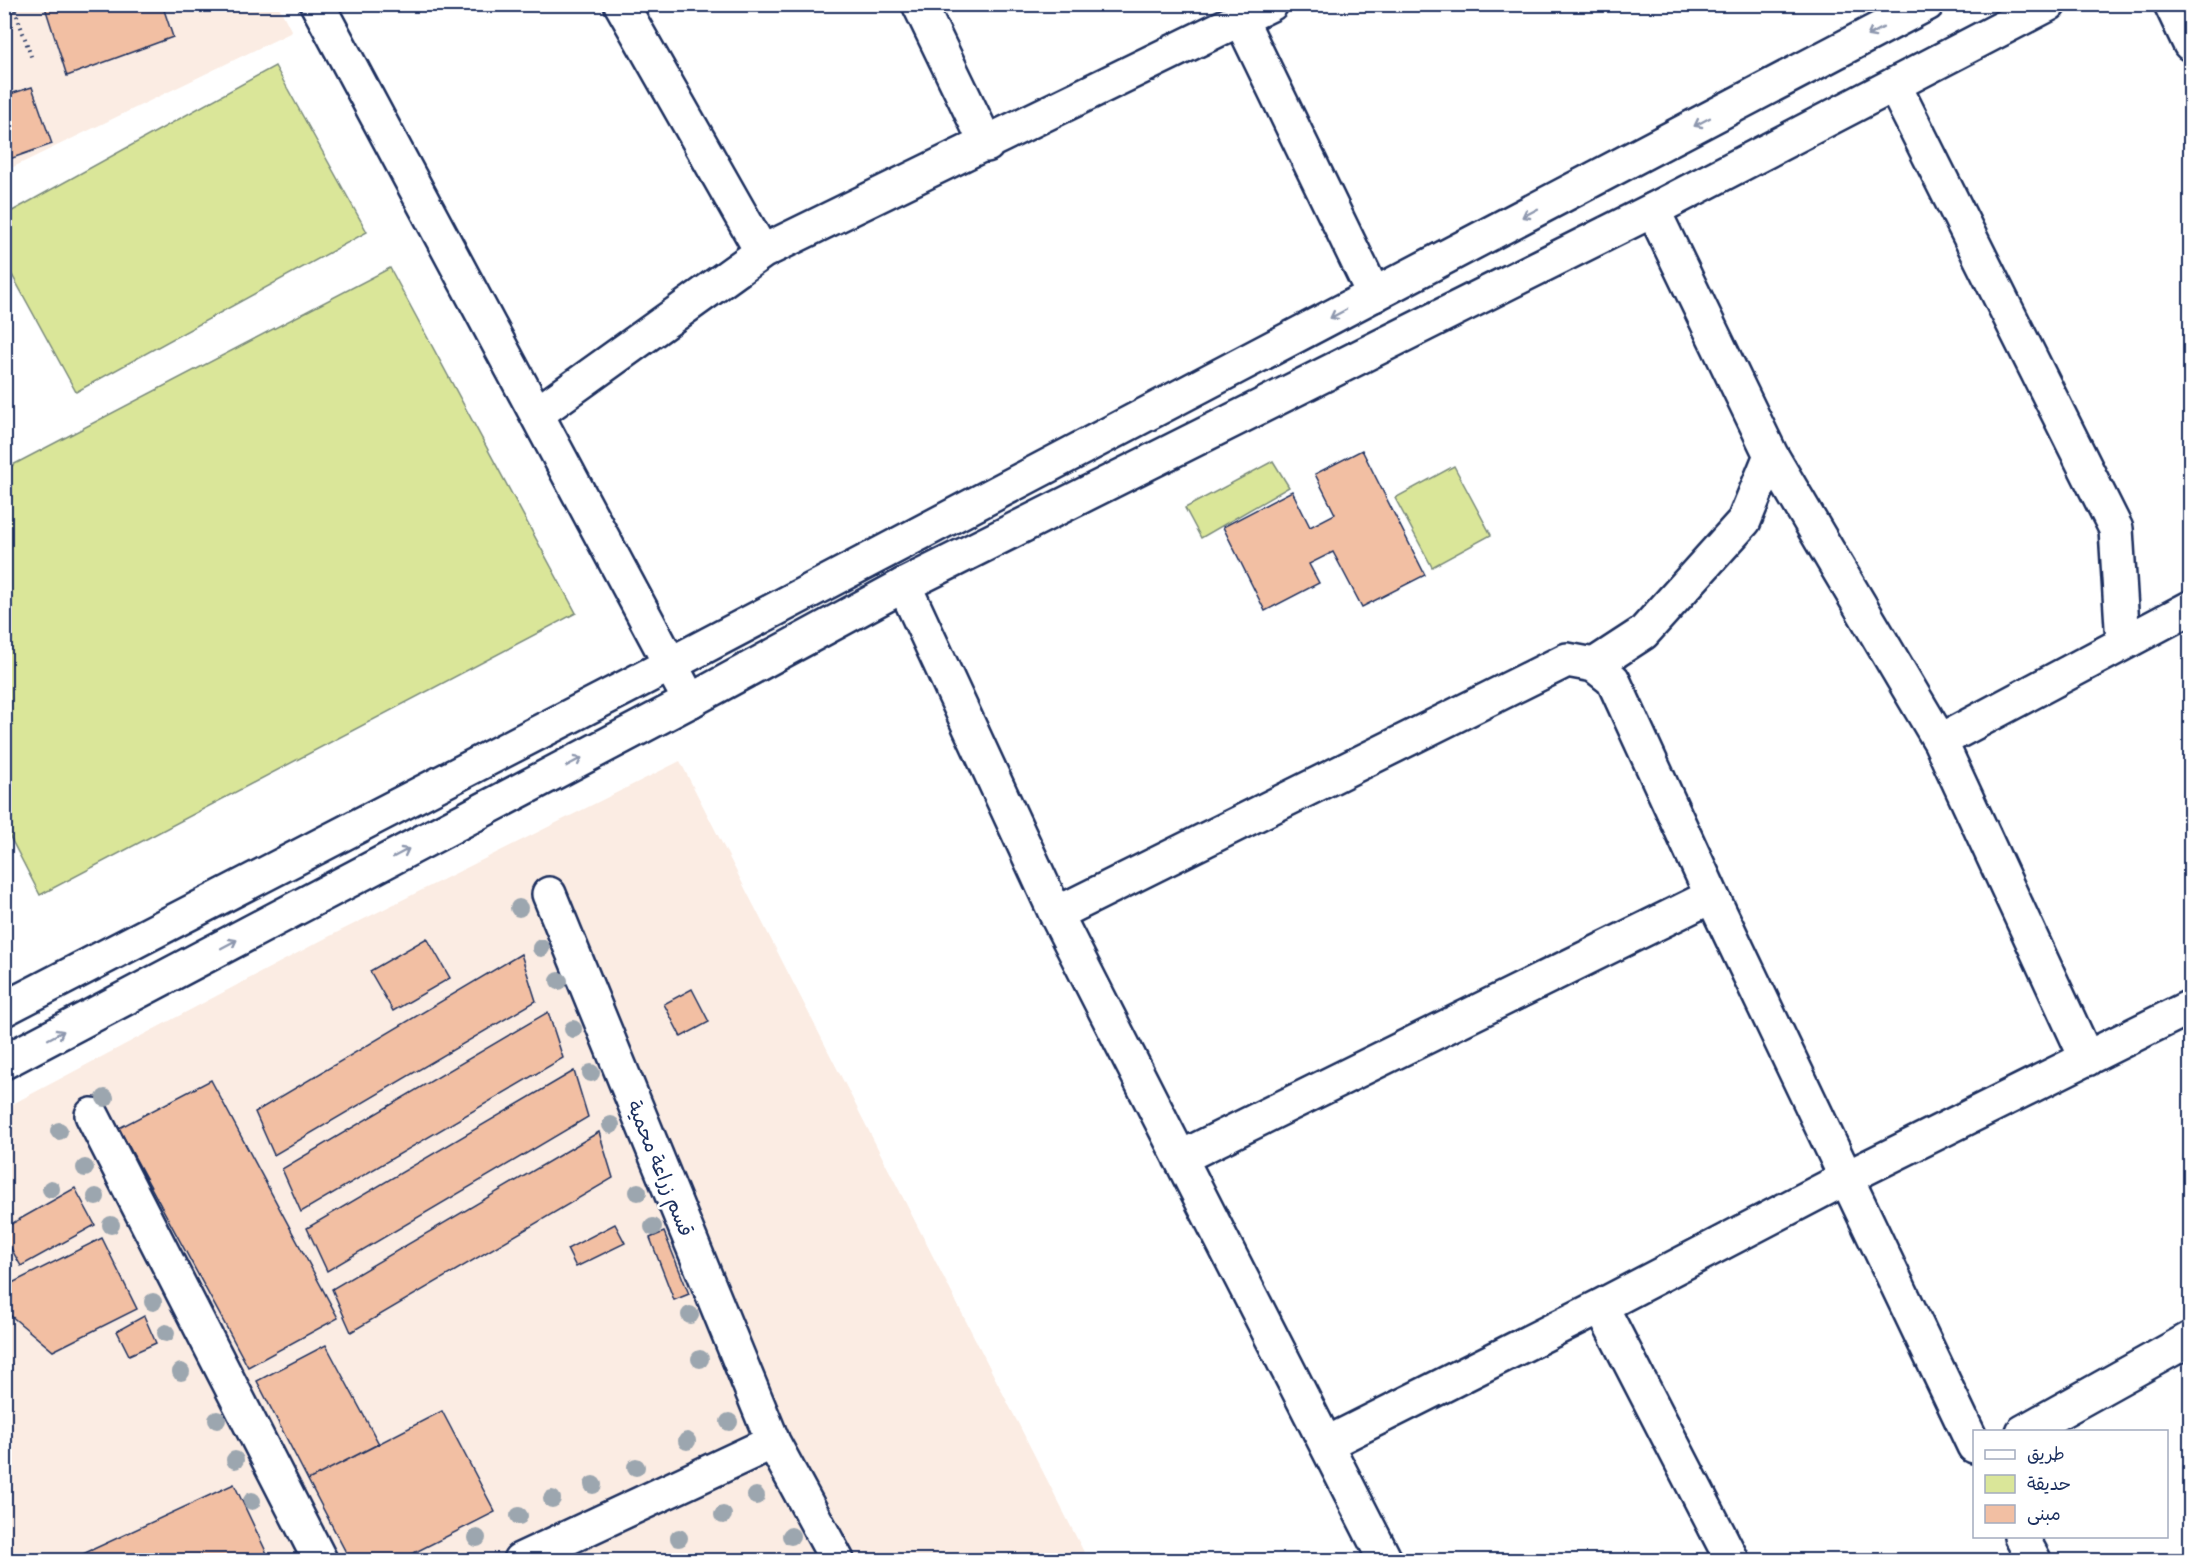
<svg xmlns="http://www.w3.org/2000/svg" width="2195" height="1565" viewBox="0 0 2195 1565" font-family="'Patrick Hand','Playpen Sans Arabic',sans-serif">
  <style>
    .built { fill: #fbece3 }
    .green { fill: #dae699; stroke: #7a8a7c; stroke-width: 1.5 }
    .building { fill: #f2bfa3; stroke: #1b2f5e; stroke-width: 1.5 }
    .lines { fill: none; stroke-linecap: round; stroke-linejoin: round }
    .minor-casing { stroke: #1b2f5e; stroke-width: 38 }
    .major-casing { stroke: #1b2f5e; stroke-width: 38 }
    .path { stroke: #1b2f5e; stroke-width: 4; stroke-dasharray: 1.5 4.5; stroke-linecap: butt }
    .minor { stroke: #fff; stroke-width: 33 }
    .major { stroke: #fff; stroke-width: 33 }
    .tree { fill: #9ca6af }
    .oneway { stroke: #8d97ae }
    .labels { text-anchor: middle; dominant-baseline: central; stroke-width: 5; stroke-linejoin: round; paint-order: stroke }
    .street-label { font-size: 20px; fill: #1b2f5e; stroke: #fff }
  </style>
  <rect width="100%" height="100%" fill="#fff"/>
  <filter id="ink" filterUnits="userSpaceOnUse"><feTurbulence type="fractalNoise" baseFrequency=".0167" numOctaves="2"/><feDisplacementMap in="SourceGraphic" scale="12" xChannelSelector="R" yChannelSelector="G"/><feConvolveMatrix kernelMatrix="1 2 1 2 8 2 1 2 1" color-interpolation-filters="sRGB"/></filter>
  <g filter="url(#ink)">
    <path class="built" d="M5 5H278L292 32 5 171Z
      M680 761 1088 1560H5V1108L326 938Z"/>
    <path class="green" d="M275 66 367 232 76 392 5 262V215Z
      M390 268 576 613 40 895 5 827V469Z
      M1273 461 1289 487 1201 538 1185 508Z
      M1454 466 1491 535 1432 567 1395 498Z"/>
    <path class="building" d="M44 4H162L173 37 67 76Z
      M32 87 52 144 4 161V96Z
      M1362 450 1425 575 1362 607 1333 552 1309 564 1319 583 1265 611 1223 527 1292 491 1310 527 1335 514 1315 474Z
      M427 938 450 978 393 1011 370 971Z
      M521 954 536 1001 274 1155 255 1112Z
      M692 989 709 1022 681 1037 664 1004Z
      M548 1012 563 1058 301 1212 282 1169Z
      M574 1071 588 1117 327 1271 307 1228Z
      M211 1080 338 1318 248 1367 119 1128Z
      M599 1132 613 1178 351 1332 332 1289Z
      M75 1188 95 1225 21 1266 4 1236V1228Z
      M615 1224 625 1243 576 1267 567 1249Z
      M664 1232 689 1294 674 1300 650 1238Z
      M102 1238 137 1309 53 1351 4 1310V1287Z
      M144 1316 156 1343 129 1355 117 1331Z
      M326 1345 379 1444 308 1480 257 1381Z
      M442 1411 495 1512 400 1560H350L308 1480Z
      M234 1484 270 1560H70Z"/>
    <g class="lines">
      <defs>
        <path id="minor" d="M317 4 690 701
          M621 4 762 252
          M919 4 987 145
          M2171 4 2190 44
          M1241 20 1374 295
          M1894 85 2116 529 2123 643
          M1653 210 1771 455 1940 741 2190 608
          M538 413 762 252 1271 4
          M904 585 1056 914 1385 1560
          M1594 665 1643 633 1744 521 1771 455
          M1940 741 2087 1059
          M549 894 773 1442 837 1560
          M1056 914 1567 660 1594 665 1613 680 1712 896 1974 1446
          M92 1115 320 1560
          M1180 1158 1712 896
          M1601 1306 1732 1560
          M2023 1432 2190 1339
          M1326 1444 1601 1306 1846 1178 2190 1007
          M2021 1536 2034 1560
          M520 1560 773 1442"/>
        <path id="major" d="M4 1009 671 664 1927 4
          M4 1062 690 701 904 585 1653 210 2049 4"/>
      </defs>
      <use href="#minor" class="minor-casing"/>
      <use href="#major" class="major-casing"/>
      <path class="path" d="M13 4 32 59"/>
      <use href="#minor" class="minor"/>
      <use href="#major" class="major"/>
    </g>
    <g class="tree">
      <circle cx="519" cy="908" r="9"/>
      <circle cx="541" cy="948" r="9"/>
      <circle cx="559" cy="981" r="9"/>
      <circle cx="573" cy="1029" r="9"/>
      <circle cx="591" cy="1073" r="9"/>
      <circle cx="105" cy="1098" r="9"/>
      <circle cx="611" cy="1125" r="9"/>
      <circle cx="59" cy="1131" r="9"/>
      <circle cx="85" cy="1168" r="9"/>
      <circle cx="51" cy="1189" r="9"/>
      <circle cx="638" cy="1192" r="9"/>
      <circle cx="96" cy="1197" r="9"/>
      <circle cx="111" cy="1225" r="9"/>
      <circle cx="653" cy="1227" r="9"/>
      <circle cx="153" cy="1302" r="9"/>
      <circle cx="690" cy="1315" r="9"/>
      <circle cx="166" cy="1333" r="9"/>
      <circle cx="700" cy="1359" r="9"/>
      <circle cx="181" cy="1372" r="9"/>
      <circle cx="217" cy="1420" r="9"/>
      <circle cx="729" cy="1422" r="9"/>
      <circle cx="687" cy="1441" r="9"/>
      <circle cx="235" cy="1460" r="9"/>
      <circle cx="636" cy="1467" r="9"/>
      <circle cx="593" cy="1485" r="9"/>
      <circle cx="756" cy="1496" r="9"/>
      <circle cx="552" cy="1499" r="9"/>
      <circle cx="252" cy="1501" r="9"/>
      <circle cx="723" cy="1515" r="9"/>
      <circle cx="519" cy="1516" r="9"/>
      <circle cx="791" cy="1536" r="9"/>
      <circle cx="477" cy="1538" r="9"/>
      <circle cx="679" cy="1538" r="9"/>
    </g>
    <defs><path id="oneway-shaft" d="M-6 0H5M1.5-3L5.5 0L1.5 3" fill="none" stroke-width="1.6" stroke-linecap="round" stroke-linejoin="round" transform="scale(1.5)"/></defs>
    <g class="oneway">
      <use href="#oneway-shaft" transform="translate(1875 32) rotate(152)"/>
      <use href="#oneway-shaft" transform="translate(1702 122) rotate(152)"/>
      <use href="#oneway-shaft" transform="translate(1530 213) rotate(152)"/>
      <use href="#oneway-shaft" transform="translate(1338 314) rotate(152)"/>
      <use href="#oneway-shaft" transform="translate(574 762) rotate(-28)"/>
      <use href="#oneway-shaft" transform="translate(401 853) rotate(-28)"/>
      <use href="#oneway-shaft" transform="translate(229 944) rotate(-28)"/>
      <use href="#oneway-shaft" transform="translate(56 1035) rotate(-28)"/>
    </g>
  </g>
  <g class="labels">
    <g class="street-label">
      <text transform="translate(661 1168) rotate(68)">قسم زراعة محمية</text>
    </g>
  </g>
  <rect width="2195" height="1565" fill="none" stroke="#fff" stroke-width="24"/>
  <rect x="12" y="12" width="2171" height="1541" fill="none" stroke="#1b2f5e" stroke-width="2" filter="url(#ink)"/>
  <rect x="1973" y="1430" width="195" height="108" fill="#ffffff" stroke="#a4acbf" stroke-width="1.5"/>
  <rect x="1985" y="1450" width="30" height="9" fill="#ffffff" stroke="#a4acbf" stroke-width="1.5"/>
  <text x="2027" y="1460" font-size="18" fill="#1b2f5e">طريق</text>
  <rect x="1985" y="1475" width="30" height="18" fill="#dae699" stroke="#a4acbf" stroke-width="1.5"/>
  <text x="2027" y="1490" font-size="18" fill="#1b2f5e">حديقة</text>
  <rect x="1985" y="1505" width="30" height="18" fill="#f2bfa3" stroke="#a4acbf" stroke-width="1.5"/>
  <text x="2027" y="1520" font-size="18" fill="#1b2f5e">مبنى</text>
</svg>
